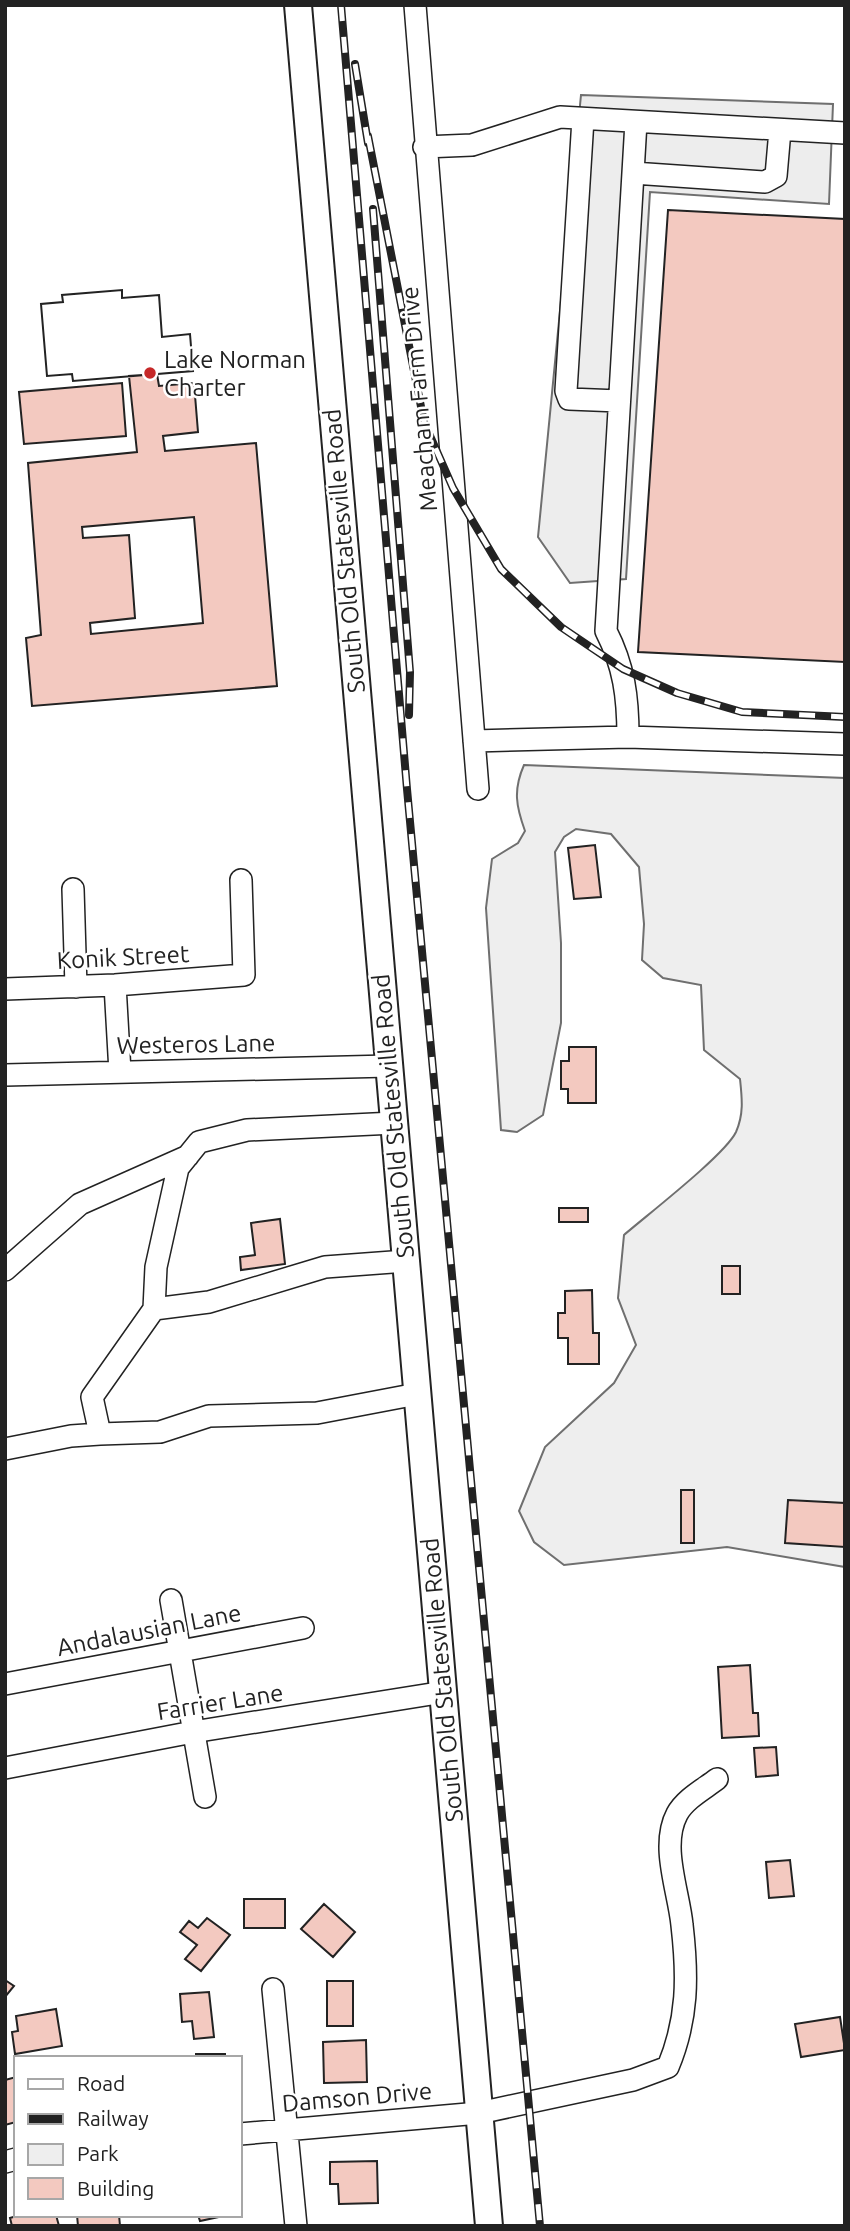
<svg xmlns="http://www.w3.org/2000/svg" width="850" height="2231" font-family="Ubuntu,sans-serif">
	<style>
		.green { fill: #eee; stroke: #6f6f6f; stroke-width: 2 }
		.parking { fill: #ededed; stroke: #6f6f6f; stroke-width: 2 }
		.building { fill: #f3c9c0; stroke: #222; stroke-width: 2; fill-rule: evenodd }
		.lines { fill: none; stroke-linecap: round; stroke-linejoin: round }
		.minor-casing { stroke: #222; stroke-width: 24 }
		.major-casing { stroke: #222; stroke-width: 30 }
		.minor { stroke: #fff; stroke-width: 21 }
		.major { stroke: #fff; stroke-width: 26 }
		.rail-casing { stroke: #222; stroke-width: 8 }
		.rail { stroke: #fff; stroke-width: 5; stroke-dasharray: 16; stroke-linecap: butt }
		.poi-dot { fill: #c62828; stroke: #fff; stroke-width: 2.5 }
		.labels { text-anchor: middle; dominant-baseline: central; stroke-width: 5; stroke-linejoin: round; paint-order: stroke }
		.poi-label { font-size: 24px; fill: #222; stroke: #fff; text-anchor: start }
		.street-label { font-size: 24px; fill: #222; stroke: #fff }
	</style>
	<rect width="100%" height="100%" fill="#fff"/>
	<path class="green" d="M524,765l321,13v789l-118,-20 -163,18 -30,-23 -15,-31 26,-64 69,-64 22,-38 -18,-47 6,-63c23,-20 101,-80 112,-103 8,-18 6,-34 4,-53l-36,-29 -3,-65 -38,-7 -21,-18 2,-36 -5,-57 -28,-33 -35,-5 -12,8 -9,15 6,91v80l-18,92 -26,17 -16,-2 -15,-222 6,-49 26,-16 7,-12c-9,-25 -12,-41 -1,-66z"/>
	<path class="parking" d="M581,95l252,9 -4,100 -179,-12 -24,387 -56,4 -32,-46z"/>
	<path class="building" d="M668,210l177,9v443l-207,-10z
		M122,290v8l37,-3 3,42 28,-3 3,37 -120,10 -1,-7 -25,2 -6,-72 22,-2 -1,-7z
		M122,290v8l37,-3 3,42 28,-3 3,37 -120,10 -1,-7 -25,2 -6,-72 22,-2 -1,-7z
		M157,374l2,12 35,-3 4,49 -35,4 2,15 91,-8 21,243 -245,20 -6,-68 15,-3 -13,-172 109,-11 -8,-76zM194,517l9,106 -112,11 -1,-11 45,-5 -6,-83 -46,3 -1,-11z
		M122,383l4,53 -102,8 -5,-52z
		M595,845l6,52 -27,2 -6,-51z
		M569,1047h27v56h-28v-14h-7v-28h8z
		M559,1208h29v14h-29z
		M280,1219l5,45 -44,6 -1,-13 15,-2 -4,-32z
		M722,1266h18v28h-18z
		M592,1290l1,43h6v31h-31v-26h-10v-25h7v-22z
		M681,1490h13v53h-13z
		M788,1500l57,3v44l-60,-4z
		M750,1665l3,48h5l1,23 -37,2 -4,-71z
		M776,1747l2,28 -22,2 -2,-29z
		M790,1860l4,36 -25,2 -3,-36z
		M244,1899h41v29h-41z
		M324,1904l31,28 -22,25 -32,-28z
		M207,1918l23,17 -29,36 -16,-12 12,-14 -17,-13 9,-11 9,7z
		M5,1980l9,6 -9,11z
		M327,1981h26v45h-26z
		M209,1992l5,45 -20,2 -2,-18 -10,1 -2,-28z
		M56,2009l6,37 -47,8 -3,-22 6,-1 -2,-15z
		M840,2017l5,33 -44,7 -6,-33z
		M366,2040l1,42 -43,1 -1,-41z
		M196,2054h29v4h-29z
		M16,2077v45l-11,3v-45z
		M377,2161l1,42 -39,1 -1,-20h-8v-22z
		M20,2215h36l3,11h-47l-2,-8z
		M77,2215h42l1,11h-42z
		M198,2215h30l-28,6z"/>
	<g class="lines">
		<defs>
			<path id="minor" d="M415,5l63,784
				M583,119l-17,272 3,8 50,2
				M424,147l48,-2 88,-28 285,16
				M633,173l132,9 11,-6 4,-46
				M628,737c0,-40 -4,-71 -22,-106l30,-509
				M474,741l154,-4 217,7
				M73,889l3,98
				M115,985l5,87
				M5,989l110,-4 129,-10 -3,-95
				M5,1075l384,-9
				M394,1123l-147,7 -48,12 -21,26 -22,99 -2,42 -62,88 8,37 60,-2 49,-16 108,-3 100,-19
				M5,1270l75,-66 108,-48
				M154,1309l55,-7 116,-35 81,-6
				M5,1449l66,-13 29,-2
				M171,1600l34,197
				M5,1684l298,-56
				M5,1768l188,-36 251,-40
				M273,1989l23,237
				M240,2134l239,-21 154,-33 35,-13c20,-48 20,-90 14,-142 -3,-33 -22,-79 -5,-111 8,-15 27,-25 40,-35
				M5,2162l11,-3"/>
			<path id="major" d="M298,5l191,2221"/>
		</defs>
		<use href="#minor" class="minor-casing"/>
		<use href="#major" class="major-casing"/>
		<use href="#minor" class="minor"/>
		<use href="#major" class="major"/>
		<defs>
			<path id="rail" d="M341,5l66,784 133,1437
				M355,64l13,79
				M368,136l56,286 29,66 48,81 60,58 62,42 54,24 65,19 103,5
				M373,209l37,463 -1,43"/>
		</defs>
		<use href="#rail" class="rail-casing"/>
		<use href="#rail" class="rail"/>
	</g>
	<circle class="poi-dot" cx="150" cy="373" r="7"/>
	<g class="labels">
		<g class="poi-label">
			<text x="164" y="359">Lake Norman<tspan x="164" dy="28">Charter</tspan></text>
		</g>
		<g class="street-label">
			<text transform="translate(419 399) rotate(-95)">Meacham Farm Drive</text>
			<text transform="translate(344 551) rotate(-95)">South Old Statesville Road</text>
			<text transform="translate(123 957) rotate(-3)">Konik Street</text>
			<text transform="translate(196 1044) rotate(-1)">Westeros Lane</text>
			<text transform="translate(393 1116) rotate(-95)">South Old Statesville Road</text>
			<text transform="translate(149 1630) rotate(-11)">Andalausian Lane</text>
			<text transform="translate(442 1680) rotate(-95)">South Old Statesville Road</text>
			<text transform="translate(220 1702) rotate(-9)">Farrier Lane</text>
			<text transform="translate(357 2097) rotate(-5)">Damson Drive</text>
		</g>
	</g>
	<rect width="850" height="2231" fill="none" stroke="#222222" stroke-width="14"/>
	<rect x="14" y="2056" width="228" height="161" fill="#ffffff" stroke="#a7a7a7" stroke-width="2"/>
	<rect x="28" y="2079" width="35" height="10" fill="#ffffff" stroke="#a7a7a7" stroke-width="2"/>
	<text x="77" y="2091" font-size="21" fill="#222222">Road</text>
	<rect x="28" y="2114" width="35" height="10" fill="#222222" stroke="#a7a7a7" stroke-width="2"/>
	<text x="77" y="2126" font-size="21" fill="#222222">Railway</text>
	<rect x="28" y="2144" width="35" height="21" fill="#eeeeee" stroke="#a7a7a7" stroke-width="2"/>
	<text x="77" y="2161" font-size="21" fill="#222222">Park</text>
	<rect x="28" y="2178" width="35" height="21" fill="#f3c9c0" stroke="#a7a7a7" stroke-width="2"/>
	<text x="77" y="2196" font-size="21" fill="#222222">Building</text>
</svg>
